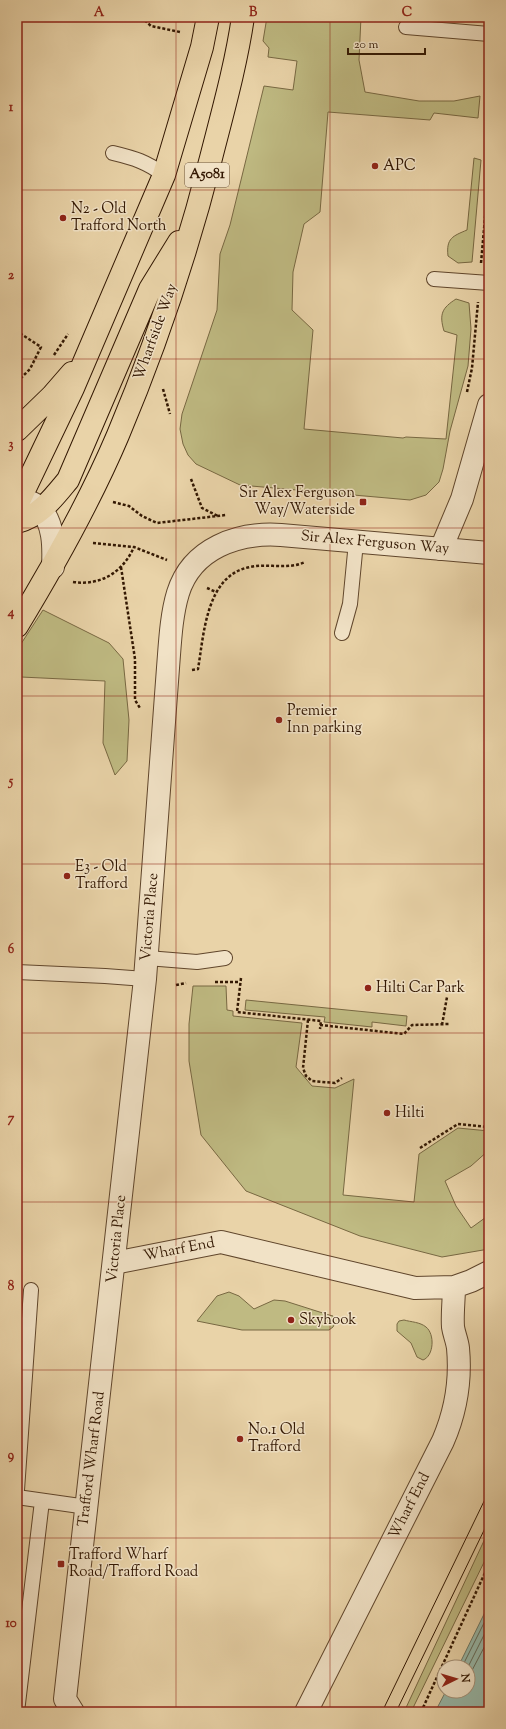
<svg xmlns="http://www.w3.org/2000/svg" width="506" height="1729" font-family="'Sorts Mill Goudy',serif">
	<style>
		.green { fill: #bfba82; stroke: #786842 }
		.water { fill: #97b8a9; stroke: #6f7866 }
		.lines { fill: none; stroke-linecap: round; stroke-linejoin: round }
		.shore { stroke: #646856; stroke-width: 1 }
		.service-casing { stroke: #60462c; stroke-width: 16 }
		.minor-casing { stroke: #60462c; stroke-width: 24 }
		.tertiary-casing { stroke: #60462c; stroke-width: 24 }
		.trunk-casing { stroke: #321702; stroke-width: 24 }
		.path { stroke: #321702; stroke-width: 2.5; stroke-dasharray: 3 2; stroke-linecap: butt }
		.service { stroke: #f1e2c6; stroke-width: 14 }
		.minor { stroke: #f1e2c6; stroke-width: 22 }
		.tertiary { stroke: #f1e2c6; stroke-width: 22 }
		.trunk { stroke: #e9d3a8; stroke-width: 22 }
		.tram { stroke: #321702; stroke-width: 1 }
		.grid { fill: none; stroke: #8f2418; stroke-width: 1; stroke-opacity: 0.55 }
		.poi-dot { fill: #8f2418; stroke: #f1e2c6; stroke-width: 1.5 }
		.labels { text-anchor: middle; dominant-baseline: central; stroke-width: 3; stroke-linejoin: round; paint-order: stroke }
		.shield { fill: #f1e2c6; stroke: #6b543d; stroke-width: 1 }
		.shield-label { font-size: 14px; font-weight: bold; fill: #321702 }
		.poi-label { font-size: 15px; fill: #321702; stroke: #f1e2c6; text-anchor: start }
		.street-label { font-size: 15px; fill: #321702; stroke: #f1e2c6 }
		.neatline { fill: none; stroke: #8f2418; stroke-width: 1.5 }
		.grid-label { font-size: 13px; text-anchor: middle; font-weight: bold; fill: #8f2418 }
	</style>
	<rect width="100%" height="100%" fill="#e9d3a8"/>
	<filter id="stains"><feTurbulence type="fractalNoise" baseFrequency=".005" numOctaves="4"/><feColorMatrix values="0 0 0 0 .2 0 0 0 0 .09 0 0 0 0 .02 0 0 0 .5 -.17"/></filter>
	<radialGradient id="worn" r=".72"><stop offset=".6" stop-color="#630" stop-opacity="0"/><stop offset="1" stop-color="#630" stop-opacity=".3"/></radialGradient>
	<path class="green" d="M267,17h94l-2,43 6,32 54,9h35l26,-5 -2,22 -44,-5 -4,7 -102,-8 -8,100 -16,12 -11,48 -1,38 21,20 -9,99 99,9 3,-1 40,2 11,-104 -13,-4c-5,-17 -2,-23 12,-32l13,4 2,26 -3,37 -18,65 -7,38 -4,13 -13,13 -16,5 -170,-15 -44,-21 -8,-9 -5,-11 -3,-15 2,-15 35,-104 3,-56 10,-29 34,-139 29,4 4,-29 -29,-4 1,-9 -6,-7z
		M474,158l7,2 -9,102 -14,1 -10,-7c-2,-18 5,-20 19,-26z
		M43,610l66,33 14,16 6,61 -2,41 -12,14 -12,-32 2,-62 -84,-4 -4,6v-33z
		M193,986h33l1,24 6,1v5l69,7 -6,44 16,19 23,2 19,-9 -11,116 71,7 5,-48 39,-26 31,3v19l-18,16 -26,15 11,25 15,22 18,-13v34l-47,8 -82,-21 -114,-45 -45,-56 -12,-74v-37z
		M246,1000l161,16 -1,10 -34,-4v5l-48,-5 1,-5 -80,-7z
		M229,1292l10,4 15,13 20,-9 11,1 44,14 4,1 2,7 -2,4 -4,3h-87l-45,-9 20,-25z
		M404,1320c7,2 16,2 22,7 9,7 8,29 -3,33l-6,-3 -6,-14 -14,-12v-7l2,-3z
		M489,1530v22l-78,160h-7z"/>
	<path class="water" d="M489,1604v108h-54l11,-21h22v-24h-10z"/>
	<g class="lines">
		<path class="shore" d="M462,1667l27,-54
			M468,1667l21,-42
			M468,1678l21,-40"/>
		<defs>
			<path id="service" d="M406,27l83,7
				M113,153c21,5 34,9 51,22
				M434,279l55,4
				M342,633l8,-29 6,-62
				M147,958l50,4 28,-4
				M17,972l88,4 40,3
				M17,1490l14,-200
				M17,1497l70,10
				M17,1712l25,-211"/>
			<path id="minor" d="M25,500c5,2 11,4 14,7 15,16 15,39 14,60
				M441,549l21,-50 27,-94
				M114,1263l107,-21 194,46 39,-1c0,12 -2,27 -1,40 1,7 4,13 5,21 3,32 -2,63 -15,93l-137,271
				M454,1287l17,-6 18,-9"/>
			<path id="tertiary" d="M73,1712l-8,-13 80,-720 23,-311c2,-25 3,-52 10,-75 14,-45 60,-61 103,-58l208,18"/>
			<path id="trunk" d="M17,430l35,-34 20,-23
				M17,505l56,-117 91,-213 38,-128 6,-30
				M17,522c23,-6 36,-24 51,-42l82,-191 29,-47
				M17,626c37,-61 73,-125 101,-191 38,-90 69,-183 93,-277 12,-47 25,-93 32,-141"/>
		</defs>
		<use href="#service" class="service-casing"/>
		<use href="#minor" class="minor-casing"/>
		<use href="#tertiary" class="tertiary-casing"/>
		<use href="#trunk" class="trunk-casing"/>
		<path class="path" d="M141,17l10,9 29,6
			M481,263l8,-90
			M54,355l14,-21
			M17,382l13,-13 11,-22 -23,-15
			M163,389l7,25
			M467,392l5,-24 6,-66
			M191,479l11,29 16,8
			M113,502l16,4 13,10 15,7 69,-8
			M93,543l41,4 33,13
			M121,567l14,92v41l5,8
			M73,582c28,4 50,-10 61,-35
			M207,588l9,4
			M192,670l6,-1c6,-35 8,-94 52,-102 18,-4 38,3 55,-5
			M241,978l-4,34 84,9 -1,8
			M215,982h25
			M176,985l10,-2
			M308,1020l-5,48 3,8 6,5 23,2 7,-5
			M320,1025l84,9 8,-9 38,-1
			M442,1025l5,-28
			M420,1148l38,-24 31,3
			M421,1712l68,-148"/>
		<use href="#service" class="service"/>
		<use href="#minor" class="minor"/>
		<use href="#tertiary" class="tertiary"/>
		<use href="#trunk" class="trunk"/>
		<path class="tram" d="M382,1712l107,-221
			M396,1712l93,-192"/>
	</g>
	<path class="grid" d="M176,17v1695M330,17v1695M17,190h472M17,359h472M17,528h472M17,696h472M17,864h472M17,1033h472M17,1202h472M17,1370h472M17,1538h472"/>
	<g class="poi-dot">
		<circle cx="375" cy="166" r="4"/>
		<circle cx="63" cy="218" r="4"/>
		<rect x="359" y="498" width="8" height="8" rx="2"/>
		<circle cx="279" cy="720" r="4"/>
		<circle cx="67" cy="876" r="4"/>
		<circle cx="368" cy="988" r="4"/>
		<circle cx="387" cy="1113" r="4"/>
		<circle cx="291" cy="1320" r="4"/>
		<circle cx="240" cy="1439" r="4"/>
		<rect x="57" y="1560" width="8" height="8" rx="2"/>
	</g>
	<g class="labels">
		<rect class="shield" x="185" y="163" width="44" height="24" rx="3"/>
		<g class="shield-label">
			<text x="207" y="175">A5081</text>
		</g>
		<g class="poi-label">
			<text x="383" y="166">APC</text>
			<text x="71" y="209">N2 - Old<tspan x="71" dy="17">Trafford North</tspan></text>
			<text x="355" y="493" text-anchor="end">Sir Alex Ferguson<tspan x="355" dy="17">Way/Waterside</tspan></text>
			<text x="287" y="711">Premier<tspan x="287" dy="17">Inn parking</tspan></text>
			<text x="75" y="867">E3 - Old<tspan x="75" dy="17">Trafford</tspan></text>
			<text x="376" y="988">Hilti Car Park</text>
			<text x="395" y="1113">Hilti</text>
			<text x="299" y="1320">Skyhook</text>
			<text x="248" y="1430">No.1 Old<tspan x="248" dy="17">Trafford</tspan></text>
			<text x="69" y="1555">Trafford Wharf<tspan x="69" dy="17">Road/Trafford Road</tspan></text>
		</g>
		<g class="street-label">
			<text transform="translate(156 332) rotate(-70)">Wharfside Way</text>
			<text transform="translate(375 543) rotate(5)">Sir Alex Ferguson Way</text>
			<text transform="translate(150 917) rotate(-85)">Victoria Place</text>
			<text transform="translate(117 1239) rotate(-84)">Victoria Place</text>
			<text transform="translate(179 1250) rotate(-11)">Wharf End</text>
			<text transform="translate(92 1459) rotate(-83)">Trafford Wharf Road</text>
			<text transform="translate(410 1506) rotate(-63)">Wharf End</text>
		</g>
	</g>
	<rect width="506" height="1729" fill="none" stroke="#e9d3a8" stroke-width="44"/>
	<g transform="translate(456 1679) rotate(85)"><circle r="19" fill="#f1e2c6" stroke="#a59178"/>
	<path d="M0-3L7 15L0 10L-7 15Z" fill="#8f2418"/>
	<text y="-6" font-size="11" font-weight="bold" text-anchor="middle" fill="#321702">N</text>
	</g>
	<path d="M348 48v6h77v-6" fill="none" stroke="#321702" stroke-width="2"/>
	<text x="354" y="48" font-size="12" fill="#321702" stroke="#f1e2c6" stroke-width="3" paint-order="stroke">20 m</text>
	<rect x="22" y="22" width="462" height="1685" class="neatline"/>
	<g class="grid-label">
		<text x="99" y="16">A</text>
		<text x="253" y="16">B</text>
		<text x="407" y="16">C</text>
		<text x="11" y="111">1</text>
		<text x="11" y="279">2</text>
		<text x="11" y="448">3</text>
		<text x="11" y="616">4</text>
		<text x="11" y="785">5</text>
		<text x="11" y="953">6</text>
		<text x="11" y="1122">7</text>
		<text x="11" y="1290">8</text>
		<text x="11" y="1459">9</text>
		<text x="11" y="1627">10</text>
	</g>
	<rect width="100%" height="100%" filter="url(#stains)"/>
	<rect width="100%" height="100%" fill="url(#worn)"/>
</svg>
